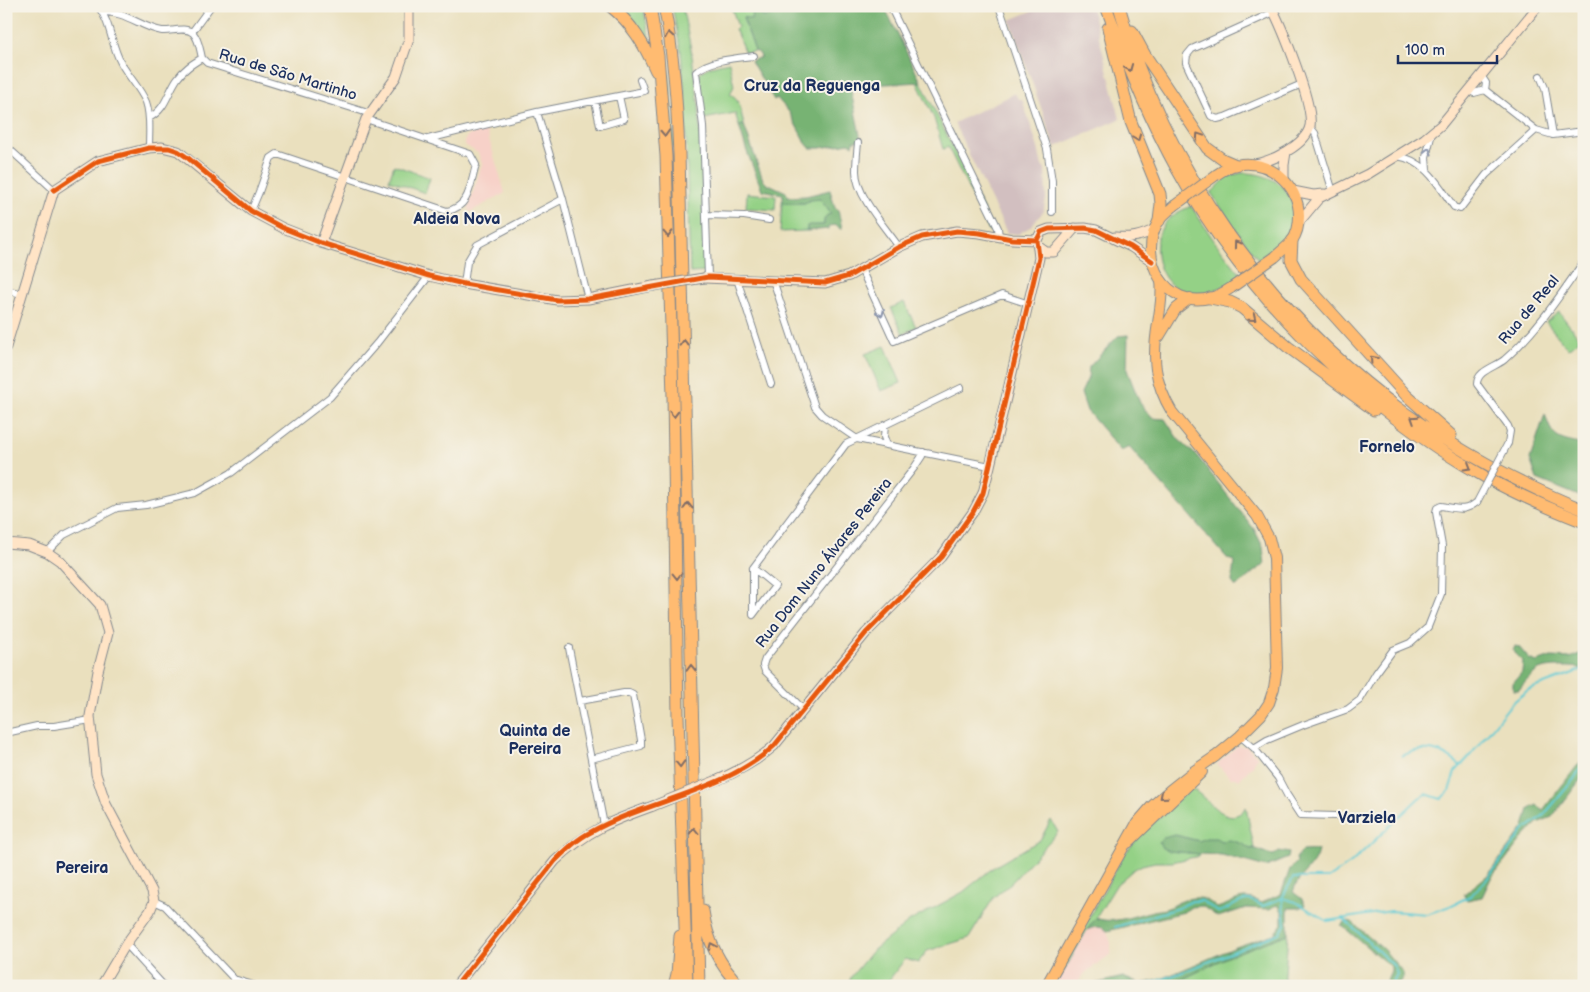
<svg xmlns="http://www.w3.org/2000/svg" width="1590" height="992" font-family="'Balsamiq Sans',sans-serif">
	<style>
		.built { fill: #f7d1c8 }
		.industrial { fill: #d2bfc0 }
		.green { fill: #94d186; stroke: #588072 }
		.forest { fill: #77b373; stroke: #497168 }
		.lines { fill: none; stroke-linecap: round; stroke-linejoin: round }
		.stream { stroke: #5ecad4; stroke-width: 2 }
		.street-casing { stroke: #82888e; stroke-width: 8 }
		.secondary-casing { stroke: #82888e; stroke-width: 11 }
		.primary-casing { stroke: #82888e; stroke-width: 12 }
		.highway-casing { stroke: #82888e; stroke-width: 13 }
		.street { stroke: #fff; stroke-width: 6 }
		.secondary { stroke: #ffe4c6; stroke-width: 9 }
		.primary { stroke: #ffbb71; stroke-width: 10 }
		.highway { stroke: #ffbb71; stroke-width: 11 }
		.street-bridge-casing { stroke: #82888e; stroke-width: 8; stroke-linecap: butt }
		.secondary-bridge-casing { stroke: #82888e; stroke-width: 11; stroke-linecap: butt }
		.primary-bridge-casing { stroke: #82888e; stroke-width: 12; stroke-linecap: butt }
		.street-bridge { stroke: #fff; stroke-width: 6 }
		.secondary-bridge { stroke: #ffe4c6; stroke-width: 9 }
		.primary-bridge { stroke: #ffbb71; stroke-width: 10 }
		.cycleway-casing { stroke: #f7f3e8; stroke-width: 8 }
		.cycleway { stroke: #e8590c; stroke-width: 5 }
		.oneway { stroke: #826e67 }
		.oneway2 { stroke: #8d97ae }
		.labels { text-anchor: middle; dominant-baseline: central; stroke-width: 4; stroke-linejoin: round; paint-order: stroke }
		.street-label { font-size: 15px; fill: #1b2f5e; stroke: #f7f3e8 }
		.neighbourhood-label { font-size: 16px; font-weight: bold; fill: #1b2f5e; stroke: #f7f3e8 }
	</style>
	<rect width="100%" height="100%" fill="#f7f3e8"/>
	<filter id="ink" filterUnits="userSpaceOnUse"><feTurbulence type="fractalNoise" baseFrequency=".02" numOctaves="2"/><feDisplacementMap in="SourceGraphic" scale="10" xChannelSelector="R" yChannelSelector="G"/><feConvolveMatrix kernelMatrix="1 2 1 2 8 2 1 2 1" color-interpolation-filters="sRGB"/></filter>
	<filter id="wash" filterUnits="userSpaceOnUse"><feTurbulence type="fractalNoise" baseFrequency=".0096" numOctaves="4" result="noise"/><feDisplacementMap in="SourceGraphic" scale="20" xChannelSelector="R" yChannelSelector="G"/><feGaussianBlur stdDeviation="1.12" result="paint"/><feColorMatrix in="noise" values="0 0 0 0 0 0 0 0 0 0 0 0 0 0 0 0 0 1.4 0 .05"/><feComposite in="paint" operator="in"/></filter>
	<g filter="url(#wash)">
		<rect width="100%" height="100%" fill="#eae0be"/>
		<path class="built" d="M486,129l19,64 -35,19 -2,-4 14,-44 -4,-11 -12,-7 -2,-4 3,-6z
			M1237,746h9l12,11 -4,4v3l-15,16 -3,-2h-6l-13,-14z
			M1097,927l7,1 3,3 4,12v11l-26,19 -10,13h-20l32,-56z"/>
		<path class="industrial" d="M1044,6h47l29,113 -65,28 -45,-127z
			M1015,93l3,6h4l16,49 4,18 3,2 1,31 -3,13 -13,15 -12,7 -11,-1 -53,-110z"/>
		<path class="green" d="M619,6h24l8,39 -14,-20z
			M655,6h2l13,75 5,66h-3l-7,-84z
			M672,6h10l9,43 8,57 7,166 -16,1 -5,-176 -4,-45z
			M731,6h39l5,9 -12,2 -3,-5 -9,7 -8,-1 12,33 -10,2 -10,-24 3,-2z
			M729,62l5,24 -4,8c10,3 11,20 14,31l-5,1 -4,-13 -31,6 -5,-45c7,-8 20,-10 30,-12z
			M917,82h4l70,144v4l-2,1 -41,-84 -5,2 -9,-31z
			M394,165l36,13 -5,15 -36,-13z
			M1241,173c40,-1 66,28 45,66 -5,9 -17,17 -25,24l-25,-33 -25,-37 16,-16z
			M747,193l29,3 -1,14 -29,-2z
			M820,198l11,16 -4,2 -3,4v5l-17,1v5l-27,1 2,-29h23l5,-3z
			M1191,206l24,36 27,34c-18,10 -33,20 -54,17 -30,-5 -41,-50 -22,-71 6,-8 17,-12 25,-16z
			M904,302l12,25 -13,7 -12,-26z
			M1559,312l21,27 -12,10 -22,-27z
			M885,346l16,37 -20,8 -16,-37z
			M1191,788c15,8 38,44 55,19l8,41 -4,1c-10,-8 -19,-7 -31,-8 -8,-1 -12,-3 -20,0l-24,-6 -6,16 31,3 -1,2 -27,6h-17l-13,3 -9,5 -16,14 -21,34 -9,12 -28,50 -3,-4 68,-121 16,-20z
			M1051,820l7,12 -46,50 -18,15 -25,41 -42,13 -9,12 -13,-4 -19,25 1,2h-39l3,-9 20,-25 39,-31 53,-29 31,-25 46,-27z
			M1288,934l-4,52h-115l62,-31z"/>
		<path class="forest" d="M770,6h114l37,76 -71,4 11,54 -7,1 -1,4 -4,-2 -29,5h-10l-5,-6 -16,-30 -12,-14 -3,2 -23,-39 10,-4 -2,-4 -4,-2 -12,-34 8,2 2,-7 3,-3 7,8 12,-2 -4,-5z
			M744,125l19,55 5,5h3l15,7 2,5 18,-1 24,-6 5,18 3,1 4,20h-2l-3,-4 -8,1v3l-22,2v-5l2,-1h15v-5l3,-5 4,-1 -11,-15 -10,1 -5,3h-23l1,-9 -21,-4 -16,-41 -7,-23z
			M1128,335l-1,35 13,33 12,15 13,1 13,20 19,17 57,73 9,18 2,18c-12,5 -18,15 -29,22l-4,-5 2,-21 -6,-2 -99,-112 -8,4 -34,-40 -6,-18 7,-15 1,-11 29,-31z
			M1545,414c8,26 12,25 39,31v53l-47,-19 -7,-20z
			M1515,646l4,1 10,12 8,3 14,-5 19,1 14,-6v17c-9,-3 -37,-3 -45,1 -8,5 -15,13 -20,20h-6v-7l9,-11 1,-11 -10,-10z
			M1584,757v18l-32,42 -15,6 -16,17 -30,38 -9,19 -15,3 -3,-6 24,-19 36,-48 5,-18 8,-4 6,5z
			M1175,835l24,6 7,-3h10l5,3 9,-1 13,4 7,5c8,-2 16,6 24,6l5,-4 10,2 -1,5 -22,9 -44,-12 -22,-1 -31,-3 -7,-3 -3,-6 4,-4z
			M1318,850c-2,17 -21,26 -25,42l9,7 3,6 -6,3h-11v26l-57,21 -62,31h-83l37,-9 17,7 19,-4 77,-33 38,-13 8,-10v-13l-4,-6 -9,4 -23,-1 -28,9 -16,-11 -11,1 -7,5 -77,19c-6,-6 -13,-4 -20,-1l9,-12c18,7 39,-3 57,-7 5,-1 10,-1 15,-3 5,-1 9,-6 14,-7 14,-6 25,-3 35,7 20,-6 23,-16 44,-5l20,-9 9,-25 7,-7 -1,-4 6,-7z
			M1347,921l5,1 32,28 17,20 2,3v4l-6,9h-13l7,-15v-4l-50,-42z"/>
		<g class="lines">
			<path class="stream" d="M1402,756c23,-12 40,-6 59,10
				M1343,918l51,48 3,8 -6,12
				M1115,927l63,-19 14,-7h10l16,11c11,-1 19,-12 30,-12 5,0 11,4 15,6l19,-8 11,-20h36l22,-15 68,-65 7,-4 15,5 8,-8 6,-19 14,-15 42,-53 17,-14 56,-21
				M1144,986l42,-15 93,-38 6,-8 -3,-27 14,4 31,19 64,-10 36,3 23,-8 20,-10 14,-13 39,-52 21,-16 30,-36 10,-17"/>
		</g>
	</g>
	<g filter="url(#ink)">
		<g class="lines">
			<defs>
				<path id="street" d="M98,6c13,17 13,39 23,57 7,13 19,25 25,39 5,14 3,31 3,46
					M890,6l108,222 1,9
					M999,6l48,143 5,32v31
					M892,10l9,-4
					M103,12c22,-1 39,16 59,19 9,1 23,-5 31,2 6,6 7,17 9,25
					M1274,12l-82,37 -5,6 -1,8 25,53 6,3 8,-2 77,-33
					M192,32l19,-26
					M202,58l5,5 161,50
					M1540,76l5,12 8,47
					M1482,77l4,6 -1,7
					M1485,90l51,40 17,5 31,-4
					M1470,91l4,2 11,-3
					M595,101l5,25 24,-7 -5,-23
					M537,112l26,87 25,100
					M149,118c17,-9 18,-24 28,-39 7,-10 15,-15 25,-21
					M1310,127l5,6 18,59
					M428,139l109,-27 107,-21 -4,-11
					M858,143c-1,9 -2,19 -2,28 0,25 29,56 43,76
					M6,146l48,44
					M1397,156c29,4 42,30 57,51l6,2 26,-34 50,-45
					M1427,170l-1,-13 6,-24
					M251,211l8,-19 12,-34 6,-4 170,57c23,-4 23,-26 29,-46l-6,-11 -104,-35
					M707,215l37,1 25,4
					M861,269l33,72 108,-46 27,9
					M708,277l-5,-151 -7,-54c12,-12 41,-14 58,-16
					M737,279l34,105
					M773,280l42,127 7,8 35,24 133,27
					M464,284l3,-22 10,-17 86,-46
					M6,290l16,4
					M885,425l-1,12 3,8
					M1508,443l2,-12 -2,-5 -31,-42c0,-13 18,-17 27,-24 32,-28 56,-64 80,-99
					M47,552l17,-17 53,-27 29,-3 49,-12 36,-20 99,-76 47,-54 52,-67
					M753,568l22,18 -22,29v-47l93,-124 115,-56
					M569,648l35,177
					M580,701l44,-8h5l4,2 8,45v6l-50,13
					M804,710l-39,-39 -2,-6 2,-6 149,-191 8,-12 1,-4
					M6,733l31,-7h17l37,-6
					M1240,736l14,12 13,-8 36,-15 45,-16 12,-9 16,-27 17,-23 17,-7 18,-16 13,-33 1,-48 -6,-34 1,-4 4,-2c15,2 23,7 36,-4
					M1254,748l24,30 9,17 13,20 36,1
					M154,901l11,5 69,73 22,7
					M126,944l38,42"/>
				<path id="secondary" d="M1255,164c17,-3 51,-19 55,-38 4,-21 -28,-99 -39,-120
					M1284,180v-15l2,-13
					M1293,191l20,4 11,-1
					M1299,222l20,-24 49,-24 56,-35 17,-14 97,-119
					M1115,237c15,1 26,0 40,-8
					M321,243l45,-124 30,-42 13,-38v-33
					M1039,247l7,5h8l21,-24
					M704,278l121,5 24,-7 50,-29 23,-10 35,-6 23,2 32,6 25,1
					M6,347l48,-157 44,-29 51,-13 13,-1 16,4 73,60 32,17 38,15 108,33 35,8 93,16 31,-1 65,-13
					M6,543l23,2 18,7 13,9 40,44 8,28 -10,38 -8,45 6,58 10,30 46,87 2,10 -4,10 -24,33 -25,42
					M720,779c20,-9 37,-18 54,-33l92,-113 75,-76 32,-45 10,-19 7,-27 49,-208 -2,-18 4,-8 8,-3 36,-1 11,2 35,17 21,14
					M456,986l99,-125c33,-31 56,-40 98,-55"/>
				<path id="primary" d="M1216,175c6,-4 13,-9 20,-10 32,-7 63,19 63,51 0,8 -2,18 -7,25 -5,6 -12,11 -17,16
					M1174,206c-6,5 -12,10 -16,16 -21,37 8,87 52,76 8,-2 15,-6 21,-10
					M1159,337l17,-28 14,-11
					M1128,843l74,-71
					M1046,986l91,-163 14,-16 19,-17 24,-19 22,-15 24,-20 21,-21 8,-12 5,-15 3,-20 -3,-110 -5,-20 -12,-22 -85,-104c-18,-30 -20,-54 -14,-89 2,-15 5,-26 3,-42"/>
				<path id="highway" d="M610,6c22,17 35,40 46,65
					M650,6l8,50 8,100 7,241 5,319 9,270
					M664,6c10,49 13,98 15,148l20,832
					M1106,6c20,56 42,111 71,163 71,129 183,238 310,309 31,17 64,31 97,44
					M1119,6c44,161 151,309 286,407 52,37 119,73 179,97
					M1108,28l23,94 29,72 1,10 -2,17
					M1132,31l13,24 62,93 15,11 14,6
					M1292,241l-1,19 10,19 105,116 45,40
					M1210,298l20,4 12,6 46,39 86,63
					M703,911c4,29 16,54 37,75
					M674,986l3,-12 3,-38"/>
			</defs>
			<use href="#street" class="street-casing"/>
			<use href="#secondary" class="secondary-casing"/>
			<use href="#primary" class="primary-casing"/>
			<use href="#highway" class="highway-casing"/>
			<use href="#street" class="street"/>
			<use href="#secondary" class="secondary"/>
			<use href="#primary" class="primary"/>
			<use href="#highway" class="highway"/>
			<defs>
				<path id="street-bridge" d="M1477,502l31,-59"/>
				<path id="secondary-bridge" d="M653,286l51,-8
					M653,806l67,-27"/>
				<path id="primary-bridge" d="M1174,206l42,-31
					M1231,288l44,-31"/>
			</defs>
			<use href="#street-bridge" class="street-bridge-casing"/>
			<use href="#secondary-bridge" class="secondary-bridge-casing"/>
			<use href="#primary-bridge" class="primary-bridge-casing"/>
			<use href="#street-bridge" class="street-bridge"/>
			<use href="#secondary-bridge" class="secondary-bridge"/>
			<use href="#primary-bridge" class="primary-bridge"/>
			<defs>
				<path id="cycleway" d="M54,190l44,-29 51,-13h20l9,3 10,7 63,53 32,17 38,15 108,33 35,8 93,16 31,-1 120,-22 117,6 24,-7 50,-29 23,-10 35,-6 23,2 32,6 25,1
					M456,986l99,-125c11,-11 22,-22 36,-29 57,-32 133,-40 183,-86l92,-113 75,-76 32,-45 10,-19 56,-235 -2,-18 4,-8 8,-3 36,-1 11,2 35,17 21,14"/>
			</defs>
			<use href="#cycleway" class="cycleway-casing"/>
			<use href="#cycleway" class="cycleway"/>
		</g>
		<defs><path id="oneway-chevron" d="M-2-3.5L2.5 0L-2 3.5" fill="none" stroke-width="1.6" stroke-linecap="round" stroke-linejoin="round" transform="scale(1.25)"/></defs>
		<g class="oneway">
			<use href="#oneway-chevron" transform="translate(669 35) rotate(-100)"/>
			<use href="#oneway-chevron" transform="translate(1129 68) rotate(68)"/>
			<use href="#oneway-chevron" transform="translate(665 133) rotate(87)"/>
			<use href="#oneway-chevron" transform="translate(1199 136) rotate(-124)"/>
			<use href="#oneway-chevron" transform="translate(1137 138) rotate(69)"/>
			<use href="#oneway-chevron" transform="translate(668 234) rotate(88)"/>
			<use href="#oneway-chevron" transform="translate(1237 244) rotate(-126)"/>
			<use href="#oneway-chevron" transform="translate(1253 318) rotate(40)"/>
			<use href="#oneway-chevron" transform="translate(684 343) rotate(-91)"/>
			<use href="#oneway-chevron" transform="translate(1373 359) rotate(-132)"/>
			<use href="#oneway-chevron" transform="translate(674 414) rotate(89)"/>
			<use href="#oneway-chevron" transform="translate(1414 419) rotate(-147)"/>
			<use href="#oneway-chevron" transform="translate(1468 467) rotate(31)"/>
			<use href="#oneway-chevron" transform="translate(688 506) rotate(-91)"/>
			<use href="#oneway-chevron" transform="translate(677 576) rotate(89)"/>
			<use href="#oneway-chevron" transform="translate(691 668) rotate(-91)"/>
			<use href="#oneway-chevron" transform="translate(680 764) rotate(88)"/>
			<use href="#oneway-chevron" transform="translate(1163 796) rotate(139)"/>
			<use href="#oneway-chevron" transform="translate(694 831) rotate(-92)"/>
			<use href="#oneway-chevron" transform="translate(712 946) rotate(-114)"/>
		</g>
		<g class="oneway2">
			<use href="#oneway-chevron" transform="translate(1428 151) rotate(-76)"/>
			<use href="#oneway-chevron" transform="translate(881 313) rotate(65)"/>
		</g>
	</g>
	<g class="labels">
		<g class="street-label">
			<text transform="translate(288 75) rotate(17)">Rua de São Martinho</text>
			<text transform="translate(1529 310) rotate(-50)">Rua de Real</text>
			<text transform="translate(824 563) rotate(-52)">Rua Dom Nuno Álvares Pereira</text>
		</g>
		<g class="neighbourhood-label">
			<text x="812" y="86">Cruz da Reguenga</text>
			<text x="457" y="219">Aldeia Nova</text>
			<text x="1387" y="447">Fornelo</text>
			<text x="535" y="731">Quinta de<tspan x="535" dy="18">Pereira</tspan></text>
			<text x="1367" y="818">Varziela</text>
			<text x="82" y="868">Pereira</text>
		</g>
	</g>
	<rect width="1590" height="992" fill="none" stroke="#f7f3e8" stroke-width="25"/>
	<path d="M1398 55v8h99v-8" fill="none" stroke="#1b2f5e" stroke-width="2.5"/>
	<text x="1405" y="55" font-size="15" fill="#1b2f5e" stroke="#f7f3e8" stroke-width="4" paint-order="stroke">100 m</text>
</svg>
